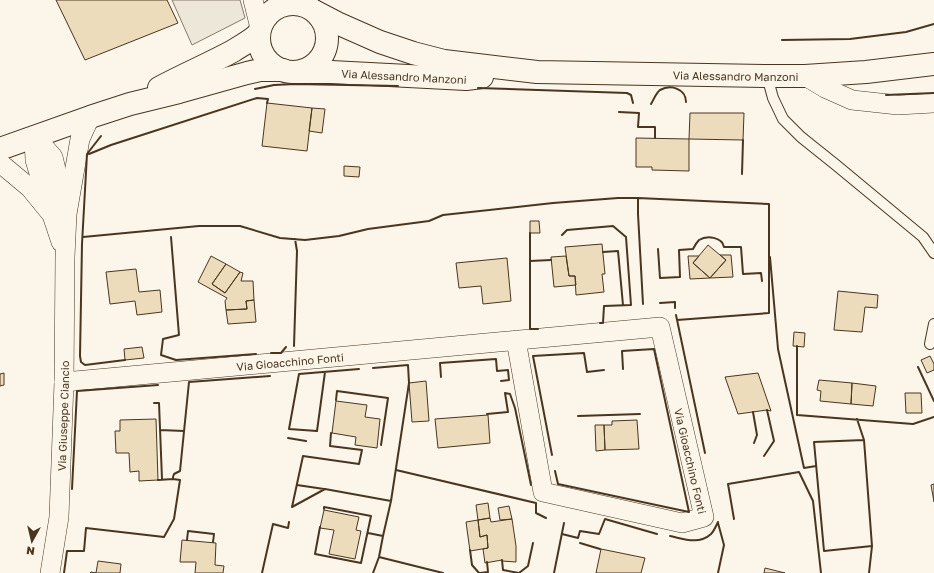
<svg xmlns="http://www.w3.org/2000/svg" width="934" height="573" font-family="'Golos Text',sans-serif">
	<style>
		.parking { fill: #ede7d9; stroke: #887966 }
		.building { fill: #ecdcbc; stroke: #4a3520 }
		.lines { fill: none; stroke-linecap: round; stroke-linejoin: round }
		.lane-casing { stroke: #4a3520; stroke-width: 12 }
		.street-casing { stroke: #4a3520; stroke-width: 20 }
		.secondary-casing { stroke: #4a3520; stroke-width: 24 }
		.lane { stroke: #fbf6e9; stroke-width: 10 }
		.street { stroke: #fbf6e9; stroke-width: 19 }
		.secondary { stroke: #fbf6e9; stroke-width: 22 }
		.wall { stroke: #4a3520; stroke-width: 2 }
		.labels { text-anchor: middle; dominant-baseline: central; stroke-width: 3; stroke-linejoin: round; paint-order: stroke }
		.street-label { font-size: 11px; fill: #4a3520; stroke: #fbf6e9 }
	</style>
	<rect width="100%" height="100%" fill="#fbf6e9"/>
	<path class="parking" d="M172,0h68l5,18 -53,27z"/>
	<path class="building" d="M56,0h111l11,23 -93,37z
		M267,103l45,5 -5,43 -45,-5z
		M312,108l13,1 -3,24 -13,-2z
		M690,113h54l-1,27 -54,-1z
		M636,138l53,1v32l-37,-1v-3h-16z
		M344,166l16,1 -1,10 -15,-1z
		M530,221h9l1,12h-10z
		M602,244l3,30h-3l2,18 -28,3 -1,-19h-6l-4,-29z
		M708,245l18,15 -16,18 -17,-15z
		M720,255h11l2,22 -23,1 16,-18z
		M211,256l15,8 -14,20 13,9 15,-21 3,1 -2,8h12l1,19 -8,1 1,8 -21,1 -1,-9 2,-3 -29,-16z
		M566,256l3,20h6l1,9 -22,2 -3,-30z
		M688,256h11l-6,7 17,15 -20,1z
		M507,258l4,43 -28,3 -2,-18 -22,2 -3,-25z
		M226,264l14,8 -15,21 -13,-9z
		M136,269l3,23 21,-2 2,22 -25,3 -2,-14 -25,3 -4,-32z
		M838,291l40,4 -1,13 -12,-1 -3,25 -28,-2z
		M254,300l2,22 -28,2 -2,-14 21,-1 -1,-8z
		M794,332l11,1 -1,14 -11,-1z
		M142,347l2,11 -19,2 -1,-11z
		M930,356l4,8v6l-7,3 -6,-13z
		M4,373v12l-4,1v-12z
		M758,373l13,38 -4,-1 -29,4 -13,-37z
		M819,380l33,3 -1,21 -31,-3 1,-10 -4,-1z
		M426,381l3,40 -17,1 -3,-39z
		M852,383l24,3 -3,20 -22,-2z
		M905,393h16l1,20h-16z
		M336,401l31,4 -2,12 15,2 -3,29 -22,-3 1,-8 -24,-4z
		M488,415l2,28 -52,5 -3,-29z
		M156,419l2,61 -19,1v-10l-9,1 -1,-19h-13l-1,-22h5v-11z
		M637,420l2,29 -34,1 -1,-25h8v-4z
		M595,425h9l1,25 -9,1z
		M934,484v18l-3,-17z
		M488,503l2,15 -12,2 -2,-15z
		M509,506l3,13 -12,1 -2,-12z
		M324,510l35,7 -3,13 5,1 -6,28 -26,-5 5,-24 -14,-2z
		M490,518l1,4 21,-3 4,27v16l-14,-1v-1l-17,3 -2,-14 5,-1 -1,-13 -7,2 -2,-17z
		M478,520l2,17 7,-2 1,13 -18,3 -4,-29z
		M182,540l34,3 -1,22 9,1 -1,7h-28l1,-11h-16z
		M601,549l44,9 -4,15h-45z
		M98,561l23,3 -1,9h-30l1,-1 5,1z
		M765,568l20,5h-21z"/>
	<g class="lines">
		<defs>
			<path id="lane" d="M767,76l6,22 10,21 18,18 35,28 87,72 11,16
				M930,344l4,-20"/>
			<g id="street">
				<path d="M253,0l7,28"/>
				<path d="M302,0l7,7"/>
				<path d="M805,76l20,12 27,12 46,5 36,-2"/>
				<path d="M34,137l12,12 7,8 12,50"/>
				<path d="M34,137l1,23 14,46"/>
				<path d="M0,163l30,25 22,27 9,27"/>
				<path id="s1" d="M64,382l596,-55 44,190 -22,6 -139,-31 -27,-152"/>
				<path id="s2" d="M50,573l9,-56 5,-135 1,-125 2,-43 13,-75 10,-22"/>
			</g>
			<g id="secondary">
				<circle cx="293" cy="38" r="34"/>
				<path id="s3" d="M314,11l23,12 43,19 33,11 31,8 93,11 230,4h38l61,-4 68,-8"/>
				<path id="s4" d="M294,72h37l135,7 16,-2"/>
				<path d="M159,88c24,-13 50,-24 74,-37 9,-6 18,-10 26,-18"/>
				<path d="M0,149l90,-32 40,-13 49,-12 68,-19 13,-3h23"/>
			</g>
		</defs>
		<use href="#lane" class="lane-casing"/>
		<use href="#street" class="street-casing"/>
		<use href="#secondary" class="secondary-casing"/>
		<use href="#lane" class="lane"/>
		<use href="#street" class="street"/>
		<use href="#secondary" class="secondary"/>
		<path class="wall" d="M782,40l68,-1 56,-7 28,-8
			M478,88l149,5 4,2 2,8
			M255,89l19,-4 21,-1 103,2
			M886,95l48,-2
			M651,104c3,-5 5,-11 9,-14 11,-6 26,-1 26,12
			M619,112l20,1 -1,14h17v11
			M101,136l-14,18 -5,90 -2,112 1,6 4,3 40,-5
			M89,154l22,-9 146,-47 11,1 -1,4
			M742,174l1,-34
			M530,233v96h8
			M562,235l5,-5 46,-4 13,11 5,68 -27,1 -1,17h-3
			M83,237l116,-11h41l40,12 25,2 34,-4 29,-7 61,-8 14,-6 110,-12 65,-5h20
			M171,237l8,98 -16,4 -2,16 15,5 80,-6
			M658,249l2,29 20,-1 -1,-27 14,-1c2,-4 3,-6 6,-9 8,-5 23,-3 25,7h17l2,27 18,-1 1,8
			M603,252l15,-1 5,54
			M770,257l8,92 26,119 12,-2
			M530,261l21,-1
			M660,303l15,-1v6
			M643,304l-5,-90v-16l131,6v109l-92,7
			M676,315l29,138
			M294,346l3,-95 -2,-12
			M797,346v69l116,9
			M271,353h10l5,-6
			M918,367l16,34
			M373,368l35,-3 1,18 -18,118
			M325,372l-8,59 -28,-2 10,-55 60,-5
			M441,377l-1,-14 56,-4 1,12 11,-1 1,10 -8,1
			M336,400l1,-9 51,7 -7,47
			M154,403h5l3,76
			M753,412l4,23 -3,8
			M487,414l21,-2 -3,-19 5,1 5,14 16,77
			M578,416l62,-2
			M857,419l7,21 8,106 -3,27
			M913,424l21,-7
			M160,430l24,1
			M288,438l18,3
			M864,440l-50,2 10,109 48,-5
			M552,455l-19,-99 51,-3 3,19 17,-2
			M764,456l10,-15 -7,-31
			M396,470l140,33v10l10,5
			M555,471l3,13 131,28 -35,-163 -32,2 1,18
			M158,480l15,-1v-2l1,-3 6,-3 9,-89 81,-6
			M297,485l27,4
			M72,489l5,-98 81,-6
			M292,507l11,-51 56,8 3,-14 -32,-4 1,-13
			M292,507l33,-18 66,12 -8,35 -15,-3
			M734,519l-6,-35 71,-12 14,29 8,72
			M718,523l6,22 -6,28
			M320,527l-5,27 46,9 10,-47 -47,-9v2
			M562,534l16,4 2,-7 19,3 6,-15 52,15
			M670,536c14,3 29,9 41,-2 3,-3 5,-8 7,-12
			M187,540l1,-9 26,3 -1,8
			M580,543l20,6
			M470,550l2,15 7,8
			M379,557l64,16
			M502,560l1,10 16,3 9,-7 5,-23
			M64,573l3,-22h17l2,-23 78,9 10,-18 6,-39 -7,-1
			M262,573l11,-49 15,4 1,-6
			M373,573l6,-16 4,-21
			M480,573l8,-1 -1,-10
			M554,573l10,-50"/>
	</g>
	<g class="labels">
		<g class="street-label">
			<text stroke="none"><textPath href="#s4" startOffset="110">Via Alessandro Manzoni</textPath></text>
			<text stroke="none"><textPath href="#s3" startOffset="432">Via Alessandro Manzoni</textPath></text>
			<text stroke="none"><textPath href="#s1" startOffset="227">Via Gioacchino Fonti</textPath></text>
			<text stroke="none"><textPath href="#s2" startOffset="158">Via Giuseppe Ciancio</textPath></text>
			<text stroke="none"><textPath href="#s1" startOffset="736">Via Gioacchino Fonti</textPath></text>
		</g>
	</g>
	<g transform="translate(32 541) rotate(188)" stroke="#fbf6e9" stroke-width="3" paint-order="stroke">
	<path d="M0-3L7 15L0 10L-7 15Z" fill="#4a3520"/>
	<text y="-6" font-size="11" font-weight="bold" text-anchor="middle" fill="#4a3520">N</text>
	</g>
</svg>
